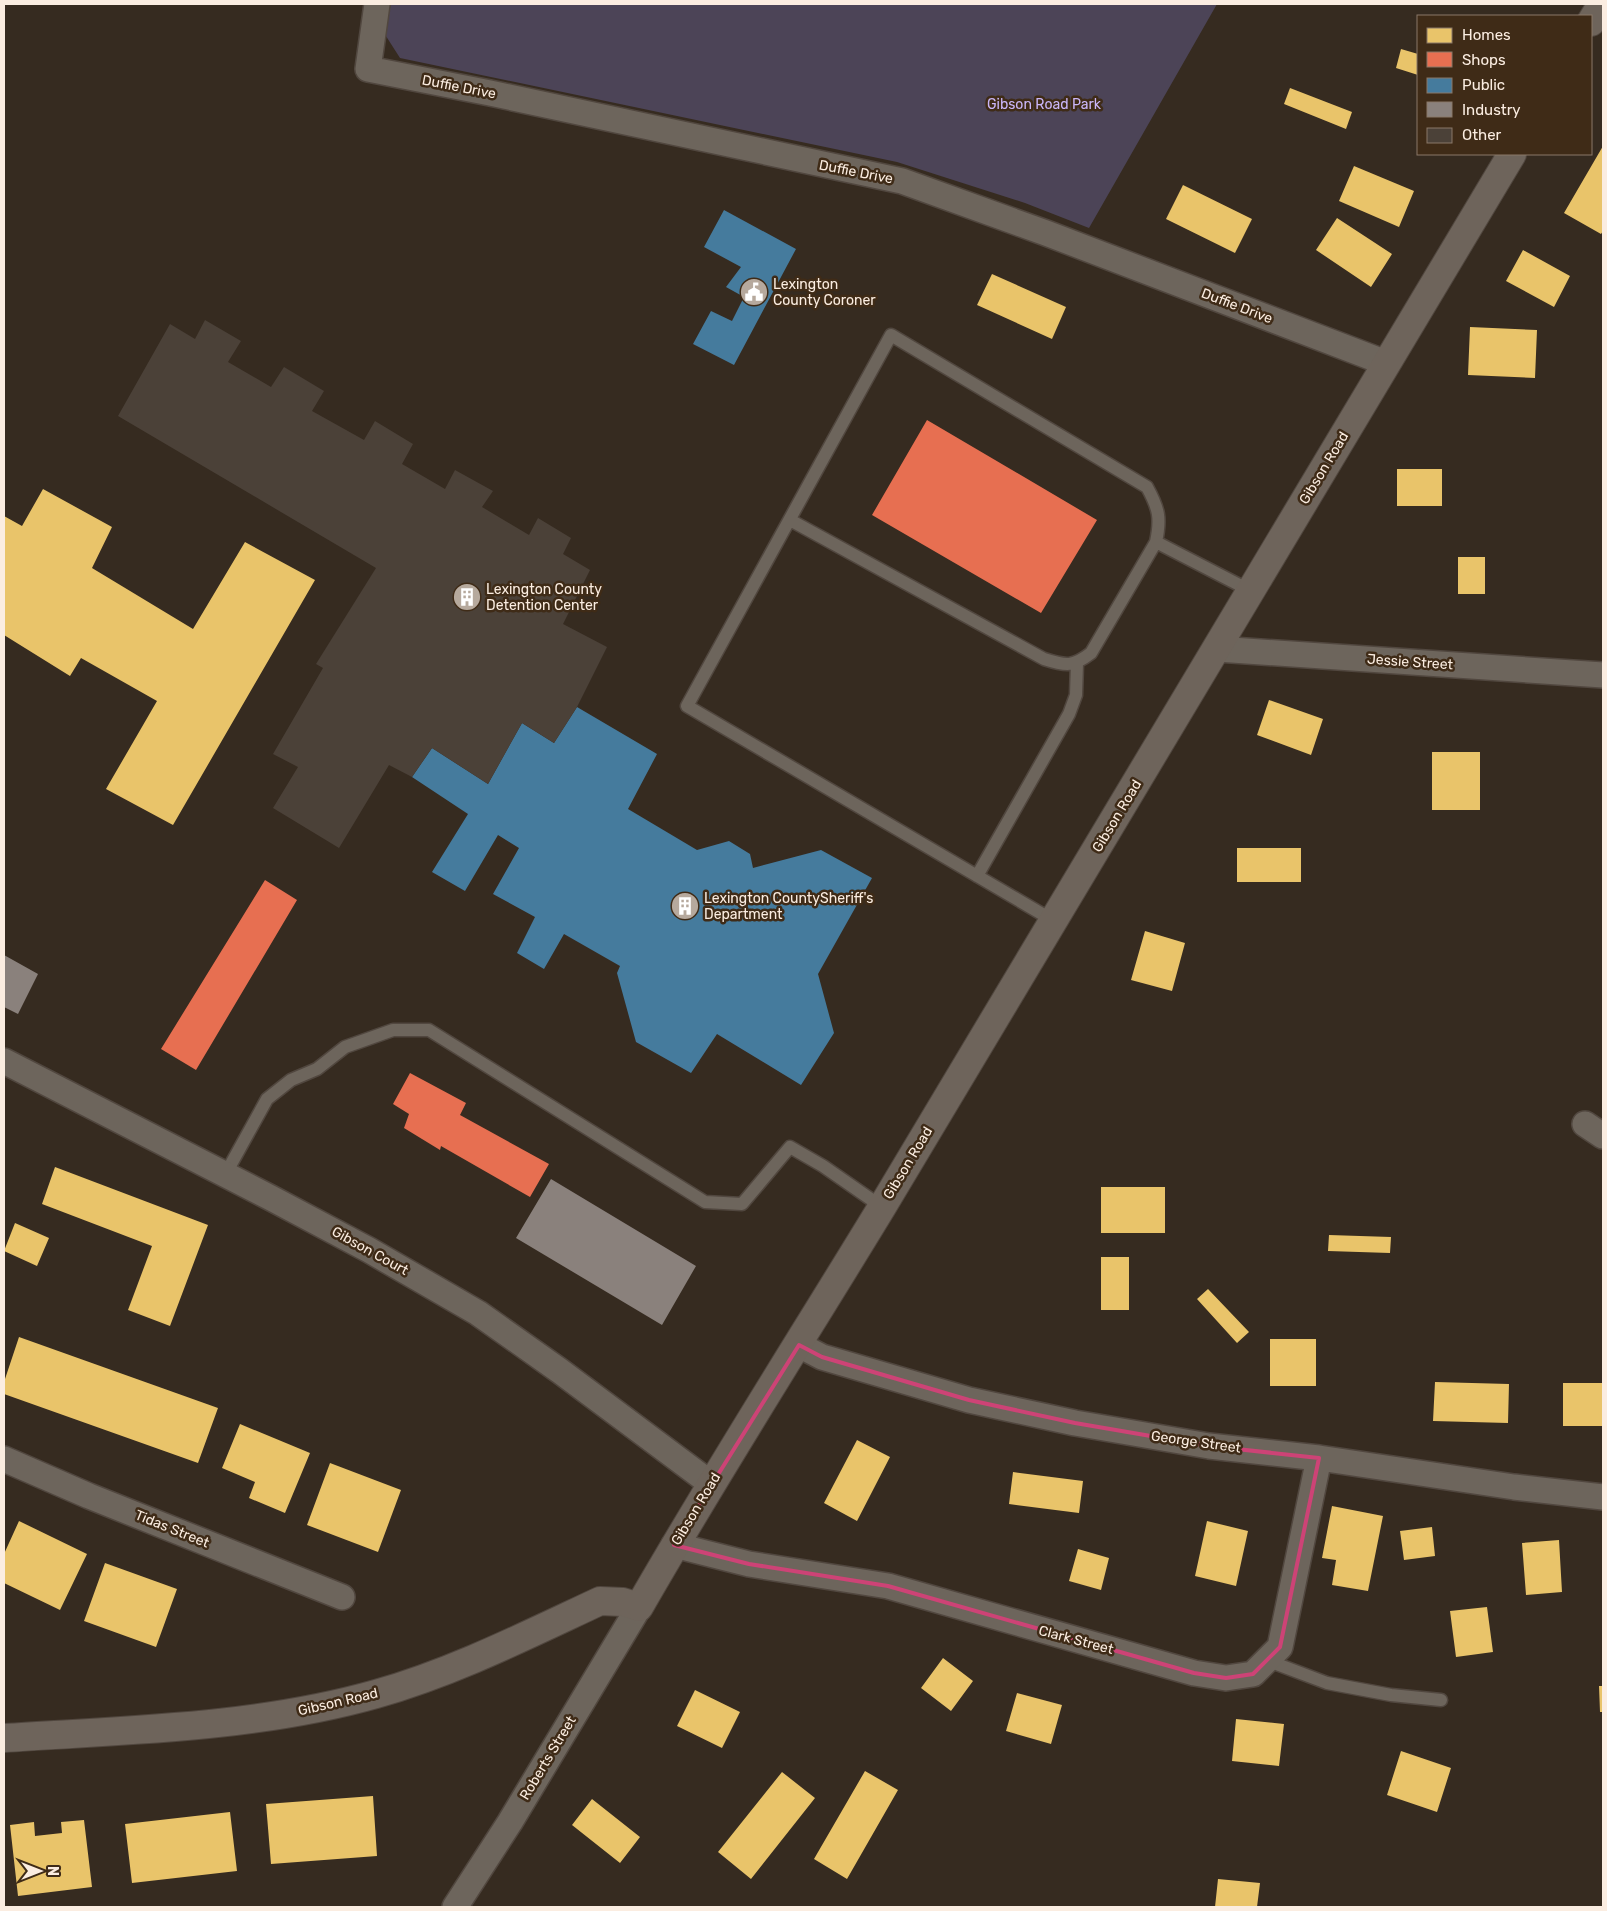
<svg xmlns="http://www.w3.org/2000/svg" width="1607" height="1911" font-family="Rubik,sans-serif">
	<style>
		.green { fill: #4c4457 }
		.homes { fill: #e9c46a }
		.shops { fill: #e76f51 }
		.public { fill: #457b9d }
		.industry { fill: #8a817c }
		.building { fill: #4b4138 }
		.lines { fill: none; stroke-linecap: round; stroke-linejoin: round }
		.lane-casing { stroke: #51473f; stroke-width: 15 }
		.street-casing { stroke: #51473f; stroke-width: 28 }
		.secondary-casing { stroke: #51473f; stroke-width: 30 }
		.lane { stroke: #6d655c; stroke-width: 12 }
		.street { stroke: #6d655c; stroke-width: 25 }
		.secondary { stroke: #6e645b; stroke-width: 28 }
		.marked { fill: none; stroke: #cd4376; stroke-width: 4; stroke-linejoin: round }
		.labels { text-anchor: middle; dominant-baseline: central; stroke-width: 5; stroke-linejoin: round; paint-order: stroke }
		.street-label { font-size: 14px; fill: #fbede1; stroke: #3f2b17 }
		.park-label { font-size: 14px; fill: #cab6f8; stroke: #3f2b17 }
		.poi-label { font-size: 14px; fill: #fbede1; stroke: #3f2b17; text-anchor: start }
	</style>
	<rect width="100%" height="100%" fill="#362b20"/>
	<path class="green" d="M391,4h826l-128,224 -64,-25 -128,-41 -497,-104 -16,-25z"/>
	<path class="homes" d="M1401,49l17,5v21l-22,-7z
		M1290,88l62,24 -6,17 -62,-25z
		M1603,146v85l-2,3 -37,-21z
		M1354,166l60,25 -15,36 -60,-26z
		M1183,185l69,34 -17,34 -69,-34z
		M1337,218l55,36 -21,33 -55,-37z
		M1523,250l47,26 -16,31 -48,-26z
		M992,274l74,33 -14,32 -75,-34z
		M1470,327l67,3 -2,48 -67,-3z
		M1397,469h45v37h-45z
		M43,489l69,38 -20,41 101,61 52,-87 70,38 -142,245 -67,-36 51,-88 -76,-43 -11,18 -66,-41v-119l18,10z
		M1458,557h27v37h-27z
		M1269,700l54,19 -12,36 -54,-20z
		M1432,752h48v58h-48z
		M1237,848h64v34h-64z
		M1145,931l40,12 -13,48 -41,-11z
		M55,1167l153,58 -38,101 -42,-16 24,-64 -110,-42z
		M1101,1187h64v46h-64z
		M15,1223l34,15 -12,28 -33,-15z
		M1329,1235l62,2 -1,16 -62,-2z
		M1101,1257h28v53h-28z
		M1208,1289l41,43 -12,11 -40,-44z
		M19,1337l199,71 -20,55 -194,-69v-12z
		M1270,1339h46v47h-46z
		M1435,1382l74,2 -1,39 -75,-2z
		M1563,1383h40v43h-40z
		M240,1424l70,29 -25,60 -36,-15 6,-16 -33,-14z
		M857,1440l33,17 -33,64 -33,-18z
		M330,1463l71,27 -23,62 -71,-27z
		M1013,1472l70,9 -4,32 -70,-9z
		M1332,1506l51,10 -15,75 -36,-6 4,-25 -14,-2z
		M19,1521l68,33 -27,56 -56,-27v-29z
		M1207,1521l41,10 -12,55 -41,-10z
		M1432,1527l3,29 -31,4 -4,-29z
		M1559,1540l3,52 -36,3 -4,-52z
		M1078,1549l31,9 -8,32 -32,-9z
		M105,1563l72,26 -21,58 -72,-26z
		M1487,1607l6,45 -37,5 -6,-46z
		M943,1658l30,23 -22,30 -30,-23z
		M1599,1686h4v26h-3z
		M695,1690l45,22 -18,36 -45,-22z
		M1017,1693l45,12 -11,39 -45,-13z
		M1236,1719l48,5 -5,42 -47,-5z
		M1401,1751l50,17 -14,44 -50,-17z
		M865,1771l33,19 -51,89 -33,-20z
		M782,1772l33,26 -64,81 -33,-27z
		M373,1796l4,60 -106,8 -5,-60z
		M592,1799l48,38 -20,26 -48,-38z
		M230,1812l7,59 -105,12 -7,-59z
		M84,1820l8,67 -74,9 -8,-71 24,-3 1,14 27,-3 -1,-11z
		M1218,1879l42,4 -3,24h-42z"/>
	<path class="shops" d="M927,420l170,100 -56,93 -169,-98z
		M265,880l32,20 -101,170 -35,-21z
		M410,1073l56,30 -6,12 89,49 -19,33 -89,-51 -1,4 -36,-22 5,-14 -16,-10z"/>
	<path class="public" d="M724,210l72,39 -62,116 -41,-21 18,-33 21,10 12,-24 -18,-10 15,-20 -37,-20z
		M577,707l80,47 -29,55 69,41 32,-9 21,13 3,14 68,-18 51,28 -54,96 16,59 -33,52 -84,-51 -26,39 -55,-31 -19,-69 3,-7 -56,-32 -20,35 -27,-16 18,-36 -42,-23 26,-46 -21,-13 -33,56 -33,-19 36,-58 -56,-37 20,-29 56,36 34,-61 32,20z"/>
	<path class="industry" d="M4,955l34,19 -20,40 -14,-7z
		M551,1179l145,87 -34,59 -146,-87z"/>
	<path class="building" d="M205,320l36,21 -13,21 43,25 13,-20 40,24 -12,20 52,29 11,-19 38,23 -11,20 43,25 10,-19 38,21 -11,16 47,28 9,-17 33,20 -8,16 27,16 -27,54 44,23 -30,60 -23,36 -32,-20 -34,61 -56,-36 -20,29 -23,-12 -50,83 -66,-40 25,-41 -25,-13 50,-86 -7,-4 60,-96 -258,-152 52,-92 25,15z"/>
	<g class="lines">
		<defs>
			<path id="lane" d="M790,520l254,139c22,7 29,8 47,-6l65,-111
				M977,876l92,-162 7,-19 1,-32
				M1054,921l-367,-215 204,-371 256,152c12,22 14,31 9,55l95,49
				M225,1175l42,-76 24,-19 26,-11 28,-22 48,-17h36l276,172 37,2 48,-57 33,19 59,41
				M1266,1660l61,23 64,12 50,5"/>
			<path id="street" d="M377,4l-9,65 122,24 412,88 144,52 340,130
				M1217,649l386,26
				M4,1061l267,137 98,52 109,63 82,58 150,112
				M1585,1124l18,12
				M799,1345l23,12 147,43 106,23 134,23 110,12 195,29 89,10
				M4,1459l85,37 253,101
				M674,1545l75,19 139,22 306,87 32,5 27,-4 27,-27 39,-189
				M455,1907l55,-85 129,-215"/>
			<path id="secondary" d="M1591,22l11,-18
				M4,1738c123,-8 252,-10 372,-44 78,-22 151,-59 224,-93l23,1 16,5c78,-136 162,-267 243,-400l630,-1053"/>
		</defs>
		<use href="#lane" class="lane-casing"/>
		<use href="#street" class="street-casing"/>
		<use href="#secondary" class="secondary-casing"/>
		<use href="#lane" class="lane"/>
		<use href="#street" class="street"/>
		<use href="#secondary" class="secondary"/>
	</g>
	<path class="marked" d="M799,1345l23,12 147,43 106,23 134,23 110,12 -39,189 -27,27 -27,4 -32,-5 -306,-87 -139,-22 -75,-19z"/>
	<defs>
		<symbol id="civic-disc" viewBox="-11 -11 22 22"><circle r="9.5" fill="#b6a99d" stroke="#3f2b17"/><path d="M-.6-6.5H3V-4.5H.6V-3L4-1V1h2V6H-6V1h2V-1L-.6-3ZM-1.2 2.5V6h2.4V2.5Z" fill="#fff"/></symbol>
		<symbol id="building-disc" viewBox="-11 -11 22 22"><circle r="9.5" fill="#b6a99d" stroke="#3f2b17"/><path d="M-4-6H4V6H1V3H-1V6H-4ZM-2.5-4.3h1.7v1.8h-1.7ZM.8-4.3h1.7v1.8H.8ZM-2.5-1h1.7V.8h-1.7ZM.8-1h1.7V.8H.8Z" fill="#fff"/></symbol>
	</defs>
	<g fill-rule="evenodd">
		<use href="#civic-disc" x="738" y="276" width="32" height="32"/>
		<use href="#building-disc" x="451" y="581" width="32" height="32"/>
		<use href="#building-disc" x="669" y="890" width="32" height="32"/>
	</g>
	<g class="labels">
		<g class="street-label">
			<text transform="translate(459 87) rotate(11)">Duffie Drive</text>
			<text transform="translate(856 172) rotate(11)">Duffie Drive</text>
			<text transform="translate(1237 306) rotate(21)">Duffie Drive</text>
			<text transform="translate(1324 468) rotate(-59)">Gibson Road</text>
			<text transform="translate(1410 662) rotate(4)">Jessie Street</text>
			<text transform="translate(1117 816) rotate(-59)">Gibson Road</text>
			<text transform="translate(908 1163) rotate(-59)">Gibson Road</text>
			<text transform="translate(370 1251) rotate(29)">Gibson Court</text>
			<text transform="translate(1196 1442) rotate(8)">George Street</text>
			<text transform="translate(696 1509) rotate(-59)">Gibson Road</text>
			<text transform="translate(172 1529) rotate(22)">Tidas Street</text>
			<text transform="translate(1076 1640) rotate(15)">Clark Street</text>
			<text transform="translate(338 1702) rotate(-13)">Gibson Road</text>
			<text transform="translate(548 1758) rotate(-59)">Roberts Street</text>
		</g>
		<g class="park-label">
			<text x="1044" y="104">Gibson Road Park</text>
		</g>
		<g class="poi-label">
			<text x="773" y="284">Lexington<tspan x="773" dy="16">County Coroner</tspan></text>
			<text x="486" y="589">Lexington County<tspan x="486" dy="16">Detention Center</tspan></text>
			<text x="704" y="898">Lexington CountySheriff's<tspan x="704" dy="16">Department</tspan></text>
		</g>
	</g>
	<rect width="1607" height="1911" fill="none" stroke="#fbede1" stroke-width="10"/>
	<rect x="1417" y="15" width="175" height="140" fill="#3f2b17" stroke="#8a7968"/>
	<rect x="1427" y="28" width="25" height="15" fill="#e9c46a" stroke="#8a7968"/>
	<text x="1462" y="40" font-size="15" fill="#fbede1">Homes</text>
	<rect x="1427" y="52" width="25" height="15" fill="#e76f51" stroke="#8a7968"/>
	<text x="1462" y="65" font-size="15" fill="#fbede1">Shops</text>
	<rect x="1427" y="78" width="25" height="15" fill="#457b9d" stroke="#8a7968"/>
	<text x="1462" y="90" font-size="15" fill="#fbede1">Public</text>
	<rect x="1427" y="102" width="25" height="15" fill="#8a817c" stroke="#8a7968"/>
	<text x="1462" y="115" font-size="15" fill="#fbede1">Industry</text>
	<rect x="1427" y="128" width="25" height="15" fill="#4b4138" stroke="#8a7968"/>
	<text x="1462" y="140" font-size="15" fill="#fbede1">Other</text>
	<g transform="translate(40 1871) rotate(90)" stroke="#3f2b17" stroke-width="4" paint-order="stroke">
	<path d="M0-4L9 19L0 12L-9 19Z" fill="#fbede1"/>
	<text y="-8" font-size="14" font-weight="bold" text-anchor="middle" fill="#fbede1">N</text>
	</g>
</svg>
